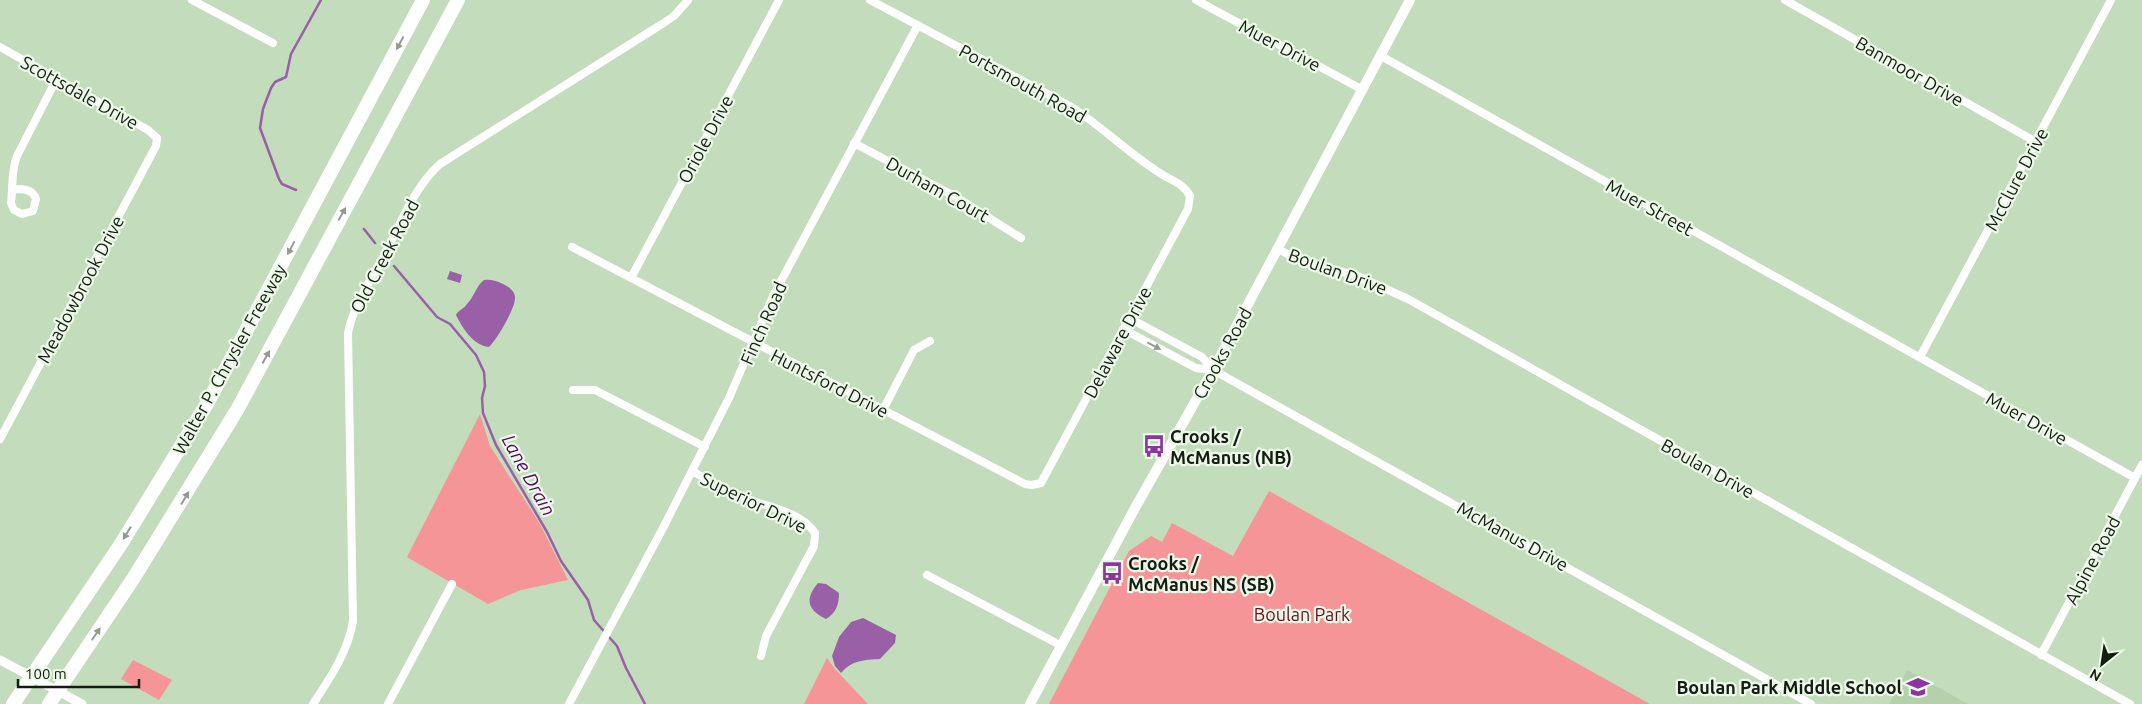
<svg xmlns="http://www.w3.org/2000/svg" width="2142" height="704" font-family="Ubuntu,sans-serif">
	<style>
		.built { fill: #b4d1ac }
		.green { fill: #f69597 }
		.water { fill: #9960a8 }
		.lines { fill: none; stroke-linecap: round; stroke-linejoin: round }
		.stream { stroke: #9960a8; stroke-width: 2.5 }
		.minor { stroke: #fff; stroke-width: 8 }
		.tertiary { stroke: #fff; stroke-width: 9 }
		.secondary { stroke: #fff; stroke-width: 10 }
		.motorway { stroke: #fff; stroke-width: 14 }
		.oneway { fill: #959994 }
		.labels { text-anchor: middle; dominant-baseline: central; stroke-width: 4.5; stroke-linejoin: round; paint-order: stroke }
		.street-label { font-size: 18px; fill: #141d12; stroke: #ecf9e9 }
		.poi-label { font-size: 18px; font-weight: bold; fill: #141d12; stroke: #ecf9e9; text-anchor: start }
		.park-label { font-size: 18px; fill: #690e1d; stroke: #ecf9e9 }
		.water-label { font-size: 19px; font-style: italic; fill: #530364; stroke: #ecf9e9 }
	</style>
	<rect width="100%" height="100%" fill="#c3dcbc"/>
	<path class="built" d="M1907,670l61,34h-79z"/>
	<path class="green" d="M480,414l10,32 50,78 28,56 -47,10 -33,14 -81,-47z
		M1269,491l381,213h-601l80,-153 22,-15 11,6 10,-19 61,33z
		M827,658l8,11 33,35h-64z
		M133,660l39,20 -13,20 -38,-21z"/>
	<path class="water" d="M450,271l12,4 -2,8 -13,-4z
		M484,280c6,-1 13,1 19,4 6,3 12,7 12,14 0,11 -18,41 -26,49 -16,-2 -26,-18 -33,-32 2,-5 8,-6 11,-11 7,-7 9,-18 17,-24z
		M818,583l8,1 13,9c0,12 -3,20 -13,26 -18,-9 -22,-19 -8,-36z
		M863,618l33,17 -1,8 -15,16c-16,1 -28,1 -39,14l-6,-7 -3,-10 7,-19 12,-15z"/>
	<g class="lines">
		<path class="stream" d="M296,190l-14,-6 -3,-5 -19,-51 3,-19 8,-21 4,-6 11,-5 5,-23 30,-54
			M364,229l11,14
			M394,266l43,51 13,7 26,31 8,17 1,14 -3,12 1,15 13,32 51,87 14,29 27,39 6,20 23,26 9,22 19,36"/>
		<path class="minor" d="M192,0l81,43
			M1196,0l167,90
			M1785,0l251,142
			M0,47l148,83 9,8 -1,8 -156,293
			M1381,56l754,422
			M854,143l102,54 65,41
			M12,189c10,0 20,-1 24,10l-3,12 -11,3 -8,-4 -3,-7c2,-16 0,-32 6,-47l40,-78
			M572,247l453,237 7,1 9,-2 147,-274 2,-13c-5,-11 -17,-15 -27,-21 -33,-20 -60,-48 -93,-69l-200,-106
			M1278,249l24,13 53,13 53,24 722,405
			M631,278l148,-278
			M1129,318l73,39 11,13 598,334
			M1123,329l73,39 17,2
			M1920,357l191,-357
			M573,390h22l110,57
			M883,410l31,-60 16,-9
			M692,471c16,9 33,19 49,26 23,9 60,14 74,36l-1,13 -48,90 -5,20
			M927,575l133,70
			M2041,655l101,-190
			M313,704c17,-26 35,-52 40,-83l-5,-288c5,-26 21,-50 34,-74 17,-31 31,-71 58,-95l222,-140 12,-8 14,-16
			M388,704l64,-120
			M569,704l94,-176 66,-130 44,-102 145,-271"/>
		<path class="tertiary" d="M0,660l82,44"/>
		<path class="secondary" d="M1030,704l105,-196 78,-138 197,-370"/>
		<path class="motorway" d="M13,704l108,-160 87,-142 215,-402
			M49,704l84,-125 104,-169 221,-410"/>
	</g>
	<defs><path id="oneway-solid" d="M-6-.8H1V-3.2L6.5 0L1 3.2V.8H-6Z" transform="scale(1.25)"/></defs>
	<g class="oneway">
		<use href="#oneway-solid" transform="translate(400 43) rotate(118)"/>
		<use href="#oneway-solid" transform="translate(342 214) rotate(-61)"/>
		<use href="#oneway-solid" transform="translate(291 248) rotate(118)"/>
		<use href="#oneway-solid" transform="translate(1154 346) rotate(28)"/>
		<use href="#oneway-solid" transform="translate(266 357) rotate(-61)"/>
		<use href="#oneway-solid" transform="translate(185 498) rotate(-59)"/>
		<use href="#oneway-solid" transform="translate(127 533) rotate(122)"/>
		<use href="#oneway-solid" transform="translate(96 634) rotate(-56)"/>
	</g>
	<defs>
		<symbol id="bus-bare" viewBox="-9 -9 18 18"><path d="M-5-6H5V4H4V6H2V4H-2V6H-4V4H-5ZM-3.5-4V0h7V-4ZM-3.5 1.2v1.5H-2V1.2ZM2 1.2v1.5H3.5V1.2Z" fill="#8c35a2" stroke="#ecf9e9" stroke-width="2.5" paint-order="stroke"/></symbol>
		<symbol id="school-bare" viewBox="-9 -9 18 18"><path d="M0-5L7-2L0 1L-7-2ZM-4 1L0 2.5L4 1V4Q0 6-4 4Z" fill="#8c35a2" stroke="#ecf9e9" stroke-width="2.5" paint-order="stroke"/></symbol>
	</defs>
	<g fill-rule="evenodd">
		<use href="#bus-bare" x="1138" y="430" width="32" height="32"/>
		<use href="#bus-bare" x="1096" y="557" width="32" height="32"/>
		<use href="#school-bare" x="1902" y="671" width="32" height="32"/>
	</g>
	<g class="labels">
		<g class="street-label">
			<text transform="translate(1280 45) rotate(28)">Muer Drive</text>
			<text transform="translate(1910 71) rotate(30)">Banmoor Drive</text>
			<text transform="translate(1023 83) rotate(29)">Portsmouth Road</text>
			<text transform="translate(80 92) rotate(29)">Scottsdale Drive</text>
			<text transform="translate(705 139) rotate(-62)">Oriole Drive</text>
			<text transform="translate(2016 179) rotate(-62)">McClure Drive</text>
			<text transform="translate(938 189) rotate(29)">Durham Court</text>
			<text transform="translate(1650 207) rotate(29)">Muer Street</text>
			<text transform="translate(384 256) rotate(-62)">Old Creek Road</text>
			<text transform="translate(1338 271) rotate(20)">Boulan Drive</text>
			<text transform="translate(80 289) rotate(-62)">Meadowbrook Drive</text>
			<text transform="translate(763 323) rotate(-66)">Finch Road</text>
			<text transform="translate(1117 342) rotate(-62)">Delaware Drive</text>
			<text transform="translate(1222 353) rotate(-61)">Crooks Road</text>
			<text transform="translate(229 359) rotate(-61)">Walter P. Chrysler Freeway</text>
			<text transform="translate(830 383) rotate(27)">Huntsford Drive</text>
			<text transform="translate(2027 418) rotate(29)">Muer Drive</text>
			<text transform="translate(1708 468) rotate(29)">Boulan Drive</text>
			<text transform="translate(754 502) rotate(26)">Superior Drive</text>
			<text transform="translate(1513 536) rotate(29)">McManus Drive</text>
			<text transform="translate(2092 560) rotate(-62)">Alpine Road</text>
		</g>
		<g class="poi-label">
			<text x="1170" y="436">Crooks /<tspan x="1170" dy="21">McManus (NB)</tspan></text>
			<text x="1128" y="563">Crooks /<tspan x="1128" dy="21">McManus NS (SB)</tspan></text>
			<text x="1902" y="687" text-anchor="end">Boulan Park Middle School</text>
		</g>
		<g class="park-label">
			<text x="1302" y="614">Boulan Park</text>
		</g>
		<g class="water-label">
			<text transform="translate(529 475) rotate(61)">Lane Drain</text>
		</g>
	</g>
	<g transform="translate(2102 664) rotate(210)" stroke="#ecf9e9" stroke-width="4" paint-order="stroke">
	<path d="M0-4L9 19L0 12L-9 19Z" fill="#141d12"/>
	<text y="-8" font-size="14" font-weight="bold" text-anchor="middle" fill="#141d12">N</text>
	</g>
	<path d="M18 679v8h121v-8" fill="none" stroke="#141d12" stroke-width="2.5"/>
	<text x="25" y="679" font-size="15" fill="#141d12" stroke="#ecf9e9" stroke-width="4" paint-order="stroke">100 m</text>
</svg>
